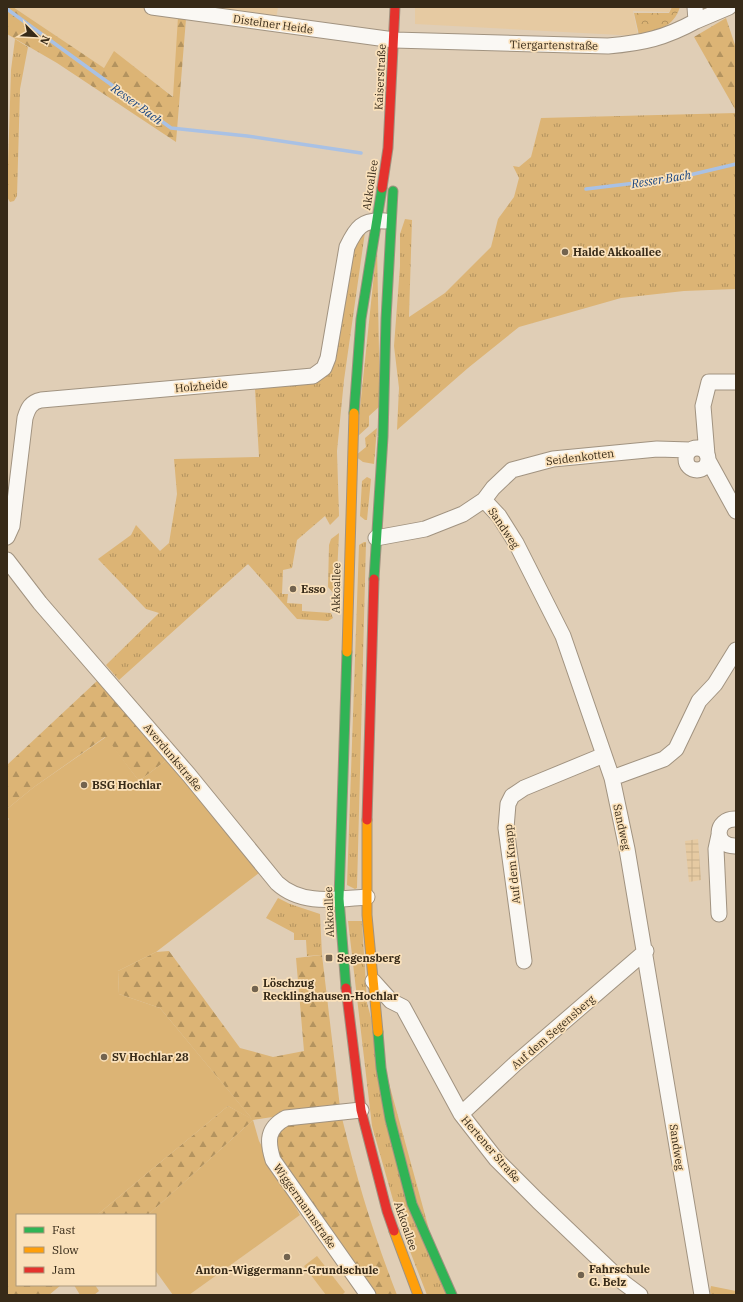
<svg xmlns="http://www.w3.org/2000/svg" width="743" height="1302" font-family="'IBM Plex Serif',serif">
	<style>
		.built { fill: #e6caa2 }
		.industrial { fill: url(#industrial-grid) }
		.grass { fill: url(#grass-tufts) }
		.forest { fill: url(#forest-firs) }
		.park { fill: url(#park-crowns) }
		.garden { fill: #dcb475 }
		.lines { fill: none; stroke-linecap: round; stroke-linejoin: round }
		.stream { stroke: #a9c1e4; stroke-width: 3.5 }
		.street-casing { stroke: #a19380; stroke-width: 17 }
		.fast-casing { stroke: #a19380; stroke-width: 11 }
		.slow-casing { stroke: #a19380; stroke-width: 11 }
		.jam-casing { stroke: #a19380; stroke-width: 11 }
		.street { stroke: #faf8f4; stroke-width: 15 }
		.fast { stroke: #30b455; stroke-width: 9 }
		.slow { stroke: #ff9f0a; stroke-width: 9 }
		.jam { stroke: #e5322d; stroke-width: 9 }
		.poi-dot { fill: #72634f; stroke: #fae1bb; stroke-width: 1.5 }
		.labels { text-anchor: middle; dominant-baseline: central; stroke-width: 3.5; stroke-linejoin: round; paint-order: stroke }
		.street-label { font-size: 11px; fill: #372a18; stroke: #fae1bb }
		.poi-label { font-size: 11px; font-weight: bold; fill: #372a18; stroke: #fae1bb; text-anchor: start }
		.water-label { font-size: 12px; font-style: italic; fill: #174481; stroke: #fae1bb }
	</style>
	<defs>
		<pattern id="industrial-grid" width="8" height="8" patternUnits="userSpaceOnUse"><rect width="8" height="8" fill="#e6caa2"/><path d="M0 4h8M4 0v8" fill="none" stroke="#c6ae8b"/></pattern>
		<pattern id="grass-tufts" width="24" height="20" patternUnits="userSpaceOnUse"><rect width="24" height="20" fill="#dcb475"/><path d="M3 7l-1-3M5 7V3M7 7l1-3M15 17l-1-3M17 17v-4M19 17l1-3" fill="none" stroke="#b3935f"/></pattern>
		<pattern id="forest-firs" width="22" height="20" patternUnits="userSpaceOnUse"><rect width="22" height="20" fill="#dcb475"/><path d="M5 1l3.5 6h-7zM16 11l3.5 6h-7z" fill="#b3935f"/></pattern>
		<pattern id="park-crowns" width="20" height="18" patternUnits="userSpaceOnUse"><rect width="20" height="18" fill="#dcb475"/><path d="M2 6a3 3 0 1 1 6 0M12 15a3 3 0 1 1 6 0" fill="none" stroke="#b3935f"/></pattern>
	</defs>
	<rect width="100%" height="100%" fill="#e0ceb6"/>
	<path class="built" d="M13,7h171l-6,93 -64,-48 -10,16z
		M187,7h91l-2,12z
		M415,7h256l-2,5 -36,-1 5,25 -223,-12z
		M300,1215l62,80h-173z"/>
	<path class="industrial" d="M698,839l3,41 -12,2 -4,-41z"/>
	<path class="grass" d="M15,39l13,8 -8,42 -3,107 -3,5 -4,1 -3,-5 4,-127z
		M736,113v176l-52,2 -63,7 -102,29 -51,41 -71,62 2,-42 -5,-42 6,-80v-32l5,-15 7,1 -3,97 36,-24 46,-46 7,-28 16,-22 5,-19 -6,-12 6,1 12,-10 10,-39z
		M365,232l-21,148 -7,71 2,65 -9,9 -5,-9 -28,24 -5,28 -9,2 -1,24h6l-1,9 15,1v7l29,2 2,5 -5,3 -31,-2 -49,-55 -129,116 -13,-15 53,-52 -13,-4 -48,-50 33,-24 5,-10 24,26 9,-8 8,-49 -3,-35 85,-2 -4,-68 66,-9 8,-8 27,-133z
		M377,245l3,161 -11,10v10l-12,11z
		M377,428l-3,36 -11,-2 -8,-6 11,-9 -1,-9z
		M367,477l4,2 -4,41h-2l-5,-4 2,-35z
		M339,533l-3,63 -8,-9 1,-42 2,-6z
		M364,542h2l-9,346 -2,1 -8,-4 12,-340z
		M278,898l12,6 30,10 2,41 -15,1 -1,-16h-12v-7l-28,-15z
		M348,921h14l5,82 80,292h-20l-26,-67 -29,-102z
		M711,1286l25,5v4h-25l-1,-4z"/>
	<path class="forest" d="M7,7h6l91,61 10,-17 59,46 5,-80 8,2 -10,123 -119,-79 -50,-29z
		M726,18l10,30v63l-42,-74z
		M97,681l71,78 -29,22 -34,-44 -71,50 -27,22v-44z
		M169,951l71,97 33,9 31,-6 -8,-93 26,-3 18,152 -87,13 -105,95h-51l131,-109 24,13 -92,-111 -41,-14 -1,-23 38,-19z
		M342,1118c15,62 32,118 55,177h-24l-94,-136 -4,-23 12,-12z
		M17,1282v3h44l-12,10h-42v-12l5,2z"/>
	<path class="park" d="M672,7h8c-7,21 -22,23 -41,28l-5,-22h35z"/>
	<path class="garden" d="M106,737l33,44 29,-22 91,114 -103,79 -38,19 1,23 41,14 93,112 6,21 41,74 -111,80h-16l-18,-25v-55h-7l105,-95 -25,-14 -131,109h-80v67l-5,4 -5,-3v-462l2,-2 -2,-2v-8l27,-22z
		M317,1256l28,36 -3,3h-16l-22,-29z
		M74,1285h21l4,6 -5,4h-14z"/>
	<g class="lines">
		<path class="stream" d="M7,9l164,119 76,8 114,17
			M586,189l91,-11 59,-14"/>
		<defs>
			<path id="street" d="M152,7l242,33 214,6c35,-3 57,-8 88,-25l-1,-14
				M696,21l33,-14
				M686 459a11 11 0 1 1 22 0a11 11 0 1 1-22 0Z
				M707,455l-4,-49 6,-24h27
				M708,460l28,51
				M484,500l9,-12 19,-18 41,-11 104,-10 33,1
				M7,537l5,-11 13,-108c3,-10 6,-16 16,-18l272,-24 11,-8 4,-10 19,-111c9,-19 15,-28 38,-26
				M376,538l49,-9 38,-15 21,-14 15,16 17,27 47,93 49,142 15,71 75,446
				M7,560l33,43 149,172 88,108c25,23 59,16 90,14
				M612,778l52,-19 12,-10 23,-48 16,-17 21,-34
				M736,819c-22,-1 -23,28 0,27
				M719,914l-3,-65 3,-14
				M524,961l-18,-133 2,-24 4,-8 12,-8 80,-33
				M373,981l18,20 12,6 58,107 35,45 42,42 86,82 16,12
				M361,1110l-75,8c-19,10 -19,23 -13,42l95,135
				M461,1114l55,-51 130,-112"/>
			<path id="fast" d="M354,413l7,-94 21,-131
				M374,579l9,-142 3,-118 7,-128
				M346,988l-7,-89 8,-247
				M378,1032l3,36 9,51 22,85 40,91"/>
			<path id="slow" d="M347,652l7,-239
				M367,820v95l11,117
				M394,1231l24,64"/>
			<path id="jam" d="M382,188l6,-40 7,-141
				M367,820l7,-241
				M346,988l15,122 26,101 7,20"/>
		</defs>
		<use href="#street" class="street-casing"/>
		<use href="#fast" class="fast-casing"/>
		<use href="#slow" class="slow-casing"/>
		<use href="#jam" class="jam-casing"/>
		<use href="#street" class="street"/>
		<use href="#fast" class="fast"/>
		<use href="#slow" class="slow"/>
		<use href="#jam" class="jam"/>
	</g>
	<g class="poi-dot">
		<circle cx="565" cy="252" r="4"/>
		<circle cx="293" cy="589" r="4"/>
		<circle cx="84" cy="785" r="4"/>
		<rect x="325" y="954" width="8" height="8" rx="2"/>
		<circle cx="255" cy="989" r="4"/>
		<circle cx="104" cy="1057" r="4"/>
		<circle cx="287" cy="1257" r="4"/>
		<circle cx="581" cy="1275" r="4"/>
	</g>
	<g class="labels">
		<g class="street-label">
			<text transform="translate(273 24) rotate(8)">Distelner Heide</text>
			<text transform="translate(554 45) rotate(1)">Tiergartenstraße</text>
			<text transform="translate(380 77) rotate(-87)">Kaiserstraße</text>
			<text transform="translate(370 185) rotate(-81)">Akkoallee</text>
			<text transform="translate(201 386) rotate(-5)">Holzheide</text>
			<text transform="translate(580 457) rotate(-7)">Seidenkotten</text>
			<text transform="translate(504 528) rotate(56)">Sandweg</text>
			<text transform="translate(336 588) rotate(-89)">Akkoallee</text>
			<text transform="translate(173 757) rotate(50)">Averdunkstraße</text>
			<text transform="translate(622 827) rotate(78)">Sandweg</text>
			<text transform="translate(512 864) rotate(-96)">Auf dem Knapp</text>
			<text transform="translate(329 912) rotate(-92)">Akkoallee</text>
			<text transform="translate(553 1032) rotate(-41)">Auf dem Segensberg</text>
			<text transform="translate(677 1147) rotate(81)">Sandweg</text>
			<text transform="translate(491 1149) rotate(49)">Hertener Straße</text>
			<text transform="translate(305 1206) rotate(55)">Wiggermannstraße</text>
			<text transform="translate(406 1226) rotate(71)">Akkoallee</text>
		</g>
		<g class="poi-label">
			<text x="573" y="252">Halde Akkoallee</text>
			<text x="301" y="589">Esso</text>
			<text x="92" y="785">BSG Hochlar</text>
			<text x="337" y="958">Segensberg</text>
			<text x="263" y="983">Löschzug<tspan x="263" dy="13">Recklinghausen-Hochlar</tspan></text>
			<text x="112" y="1057">SV Hochlar 28</text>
			<text x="589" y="1269">Fahrschule<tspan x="589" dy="13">G. Belz</tspan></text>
			<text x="287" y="1270" text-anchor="middle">Anton-Wiggermann-Grundschule</text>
		</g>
		<g class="water-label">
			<text transform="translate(137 104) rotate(36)">Resser Bach</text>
			<text transform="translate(661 179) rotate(-9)">Resser Bach</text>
		</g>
	</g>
	<rect width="743" height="1302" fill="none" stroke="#372a18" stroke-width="16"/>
	<rect x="16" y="1214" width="140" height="72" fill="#fae1bb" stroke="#ac987a"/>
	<rect x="24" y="1227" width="20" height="6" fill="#30b455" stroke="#ac987a"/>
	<text x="52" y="1234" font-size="12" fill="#372a18">Fast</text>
	<rect x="24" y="1247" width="20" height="6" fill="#ff9f0a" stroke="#ac987a"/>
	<text x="52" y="1254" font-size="12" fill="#372a18">Slow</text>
	<rect x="24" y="1267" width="20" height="6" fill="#e5322d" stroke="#ac987a"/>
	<text x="52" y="1274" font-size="12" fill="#372a18">Jam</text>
	<g transform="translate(36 36) rotate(114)" stroke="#fae1bb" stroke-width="3" paint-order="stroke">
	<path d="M0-3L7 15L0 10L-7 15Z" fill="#372a18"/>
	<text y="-6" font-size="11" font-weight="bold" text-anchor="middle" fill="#372a18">N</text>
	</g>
</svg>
